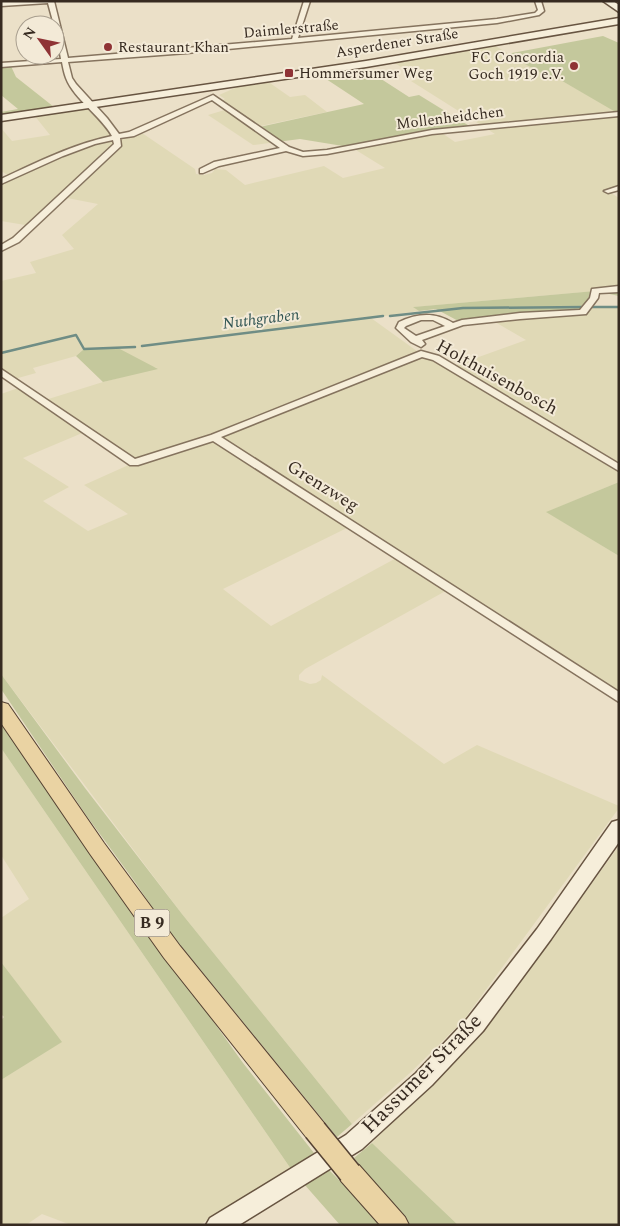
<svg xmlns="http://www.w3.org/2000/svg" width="620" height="1226" font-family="Spectral,serif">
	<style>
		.farmland { fill: #e0d9b6; fill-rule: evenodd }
		.green { fill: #c4c89c }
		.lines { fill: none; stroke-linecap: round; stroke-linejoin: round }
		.stream-far1 { stroke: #6f8d85; stroke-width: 2 }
		.stream { stroke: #6f8d85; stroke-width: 2.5 }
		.street-casing { stroke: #85735e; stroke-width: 3 }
		.secondary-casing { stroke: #675441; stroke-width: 3 }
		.primary-casing { stroke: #544132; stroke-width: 2 }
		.street { fill: #f6eeda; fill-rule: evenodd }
		.secondary { fill: #f6eeda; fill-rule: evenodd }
		.primary { fill: #ead3a3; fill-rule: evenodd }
		.primary-bridge-casing { stroke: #544132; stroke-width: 25; stroke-linecap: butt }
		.primary-bridge { stroke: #ead3a3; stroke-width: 22 }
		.poi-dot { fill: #8f3335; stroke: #f3ead7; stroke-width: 2 }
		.labels { text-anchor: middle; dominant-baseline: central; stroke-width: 4; stroke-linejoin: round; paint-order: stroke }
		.far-street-label { font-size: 15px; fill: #372b21; stroke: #f3ead7 }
		.far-poi-label { font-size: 15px; fill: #372b21; stroke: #f3ead7; text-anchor: start }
		.far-water-label { font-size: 16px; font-style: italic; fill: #315553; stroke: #f3ead7 }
		.shield { fill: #f3ead7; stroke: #6f6458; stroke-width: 1 }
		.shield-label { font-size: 16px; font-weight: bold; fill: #372b21 }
		.street-label { font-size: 18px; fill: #372b21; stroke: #f3ead7 }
		.near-street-label { font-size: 21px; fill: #372b21; stroke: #f3ead7 }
	</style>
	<rect width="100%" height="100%" fill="#ebe0c8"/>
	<path class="farmland" d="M492,44l60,35 5,-1 62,35v75l-11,3 11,7v91l-205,18 5,4 -48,7 50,36 30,13 75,-27 -36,-21 98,-12h31v175l-72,30 72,44v142l-168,-110 -146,81 -6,6v5l11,4 6,-1 5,-3 1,-5 122,89 33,-19 142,61v2l-156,213 -52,51 -59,52 -170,-210 -181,-240v-280l20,-7 21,14 61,-19 54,-14 -73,-19 -8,7 -43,12 3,5 -25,7 -10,-8v-91l35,-8 -6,-11 44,-13 -12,-14 36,-31 -36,-7 -31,29 -30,-5v-39l10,-5 -10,-6v-43l11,13 38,-6 -16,-20 59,-8 25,30 24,-4 53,36 1,5 8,1 8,-2 3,-4 11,1 19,15 79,-19 19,12 42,-10 -34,-21 88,-16 16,11 40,-8 -84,-53 8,-2 -27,-18zM87,431l46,32 -49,22 44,29 -40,17 -45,-30 26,-14 -46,-29zM353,525l47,31 -129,70 -48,-37z
		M267,81l23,16 15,-2 22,17 -71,15 21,15 -24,3 -45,-30 20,-6 -9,-7 6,-3 -6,-4 25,-11z
		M1,748l290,421 -92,56h-128l-29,-11 -16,11h-25v-145l60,-38 -60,-80v-44l28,-19 -28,-44z
		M619,846v379h-161l-86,-82 110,-113 47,-60z"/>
	<path class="green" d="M603,36l16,7v71l-62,-36 -5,1 -45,-25z
		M10,64l6,13 38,30 -53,8v-3l17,-3 -17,-14v-30z
		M361,66l48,31 10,-2 52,32 -122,20 -49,-8 -23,3 -22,-14 109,-24 -47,-31z
		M619,289v7l-24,-5 -12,21 -121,11 -26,-14 -17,2 -6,-4 182,-16z
		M118,348l40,21 -55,13 -27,-26 8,-7z
		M619,482v74l-73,-44z
		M1,674l84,114 97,126 170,210 -15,13 -173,-212 -29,-43 -49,-67 -85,-126z
		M1,715l48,77 194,271 71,90 -23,16 -290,-421z
		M1,962l61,80 -61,38v-60l3,-3 -3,-3z
		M372,1143l86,82h-51l-53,-67z
		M328,1169l56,56h-44l-36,-41z"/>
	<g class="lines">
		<path class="stream-far1" d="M1,67h2"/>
		<path class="stream" d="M591,307h28
			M390,316l73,-8 122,-1
			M142,346l241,-30
			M1,353l75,-18 8,14 51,-2"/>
		<defs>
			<path id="street" d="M54,1l14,57 224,-19 12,-38h6l-12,37 199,-19 38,-6 3,-3 -3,-9h6l3,10 -5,4 -42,8 -310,30 -119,9 4,16 4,6 31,34 12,16 10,-2 84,-37 76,52 14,5 24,-2 105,-20 187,-18v4l-187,18 -105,20 -24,2 -17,-5 -67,15 -16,7h-3v-4l14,-7 66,-14 -68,-48 -78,36 -14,2 1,8 -102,96 -18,9v-6l12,-7 101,-94 -1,-4 -18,4 -32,12 -62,28v-5c37,-17 72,-35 111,-43 -12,-21 -38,-37 -46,-58 -2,-5 -3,-11 -4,-16l-61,5v-4l60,-4 -6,-34h-1l-6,-22 -47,3v-4z
				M619,186v4l-11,3 -4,-2z
				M619,286v6l-20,1 -1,5 -12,16 -66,5 -57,6 -41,15 3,4 -4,3 -10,-5 -15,-14 3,-6c19,-9 36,-10 54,1l9,-3 58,-7 60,-3 10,-12 2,-9zM421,320h12l12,6 -29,10 -12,-8 2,-2z
				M421,351l18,5 180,108v7l-186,-111 -11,-3 -201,80 398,255v10l-406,-261 -75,24h-8l-129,-89v-7l134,90 76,-24z"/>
			<path id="secondary" d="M603,1h10l6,4v7z
				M619,18v6l-253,43 -365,54v-6l365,-54z
				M619,820v22l-68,97 -68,92 -51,54 -70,64 -123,76h-33l4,-7 136,-83 70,-62 51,-54 70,-90 75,-107z"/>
			<path id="primary" d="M1,702l7,2 96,139 76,103 144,177 3,7 -3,7 -9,3 -9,-3 -142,-179 -74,-104 -89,-131z
				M350,1162l9,3 46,52 4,8h-29l-39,-44 -4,-8 4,-8z"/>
		</defs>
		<use href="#street" class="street-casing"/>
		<use href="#secondary" class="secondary-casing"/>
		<use href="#primary" class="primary-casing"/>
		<use href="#street" class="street"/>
		<use href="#secondary" class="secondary"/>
		<use href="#primary" class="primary"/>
		<defs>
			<path id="primary-bridge" d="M315,1130l35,43"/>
		</defs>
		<use href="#primary-bridge" class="primary-bridge-casing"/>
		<use href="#primary-bridge" class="primary-bridge"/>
	</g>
	<g class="poi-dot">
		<circle cx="108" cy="47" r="5"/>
		<circle cx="574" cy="66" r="5"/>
		<rect x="284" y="68" width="10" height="10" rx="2.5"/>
	</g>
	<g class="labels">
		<g class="far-street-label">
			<text transform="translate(291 29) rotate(-5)">Daimlerstraße</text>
			<text transform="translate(397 43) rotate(-9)">Asperdener Straße</text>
			<text transform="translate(450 118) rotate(-7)">Mollenheidchen</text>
		</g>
		<g class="far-poi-label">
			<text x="118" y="47">Restaurant Khan</text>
			<text x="564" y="57" text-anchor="end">FC Concordia<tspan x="564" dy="17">Goch 1919 e.V.</tspan></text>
			<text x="299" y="73">Hommersumer Weg</text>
		</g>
		<g class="far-water-label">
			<text transform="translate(261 319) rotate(-7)">Nuthgraben</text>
		</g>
		<rect class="shield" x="134.5" y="909.5" width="35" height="27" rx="4"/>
		<g class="shield-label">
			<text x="152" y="923">B 9</text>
		</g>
		<g class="street-label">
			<text transform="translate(497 377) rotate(29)">Holthuisenbosch</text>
			<text transform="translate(323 486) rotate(32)">Grenzweg</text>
		</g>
		<g class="near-street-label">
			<text transform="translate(422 1074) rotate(-45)">Hassumer Straße</text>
		</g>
	</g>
	<rect width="620" height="1226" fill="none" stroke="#372b21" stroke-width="5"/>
	<g transform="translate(40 40) rotate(303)"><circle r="24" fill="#f3ead7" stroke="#a89e8e"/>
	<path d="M0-4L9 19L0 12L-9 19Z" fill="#8f3335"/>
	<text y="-8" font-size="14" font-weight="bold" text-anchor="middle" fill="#372b21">N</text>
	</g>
</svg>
